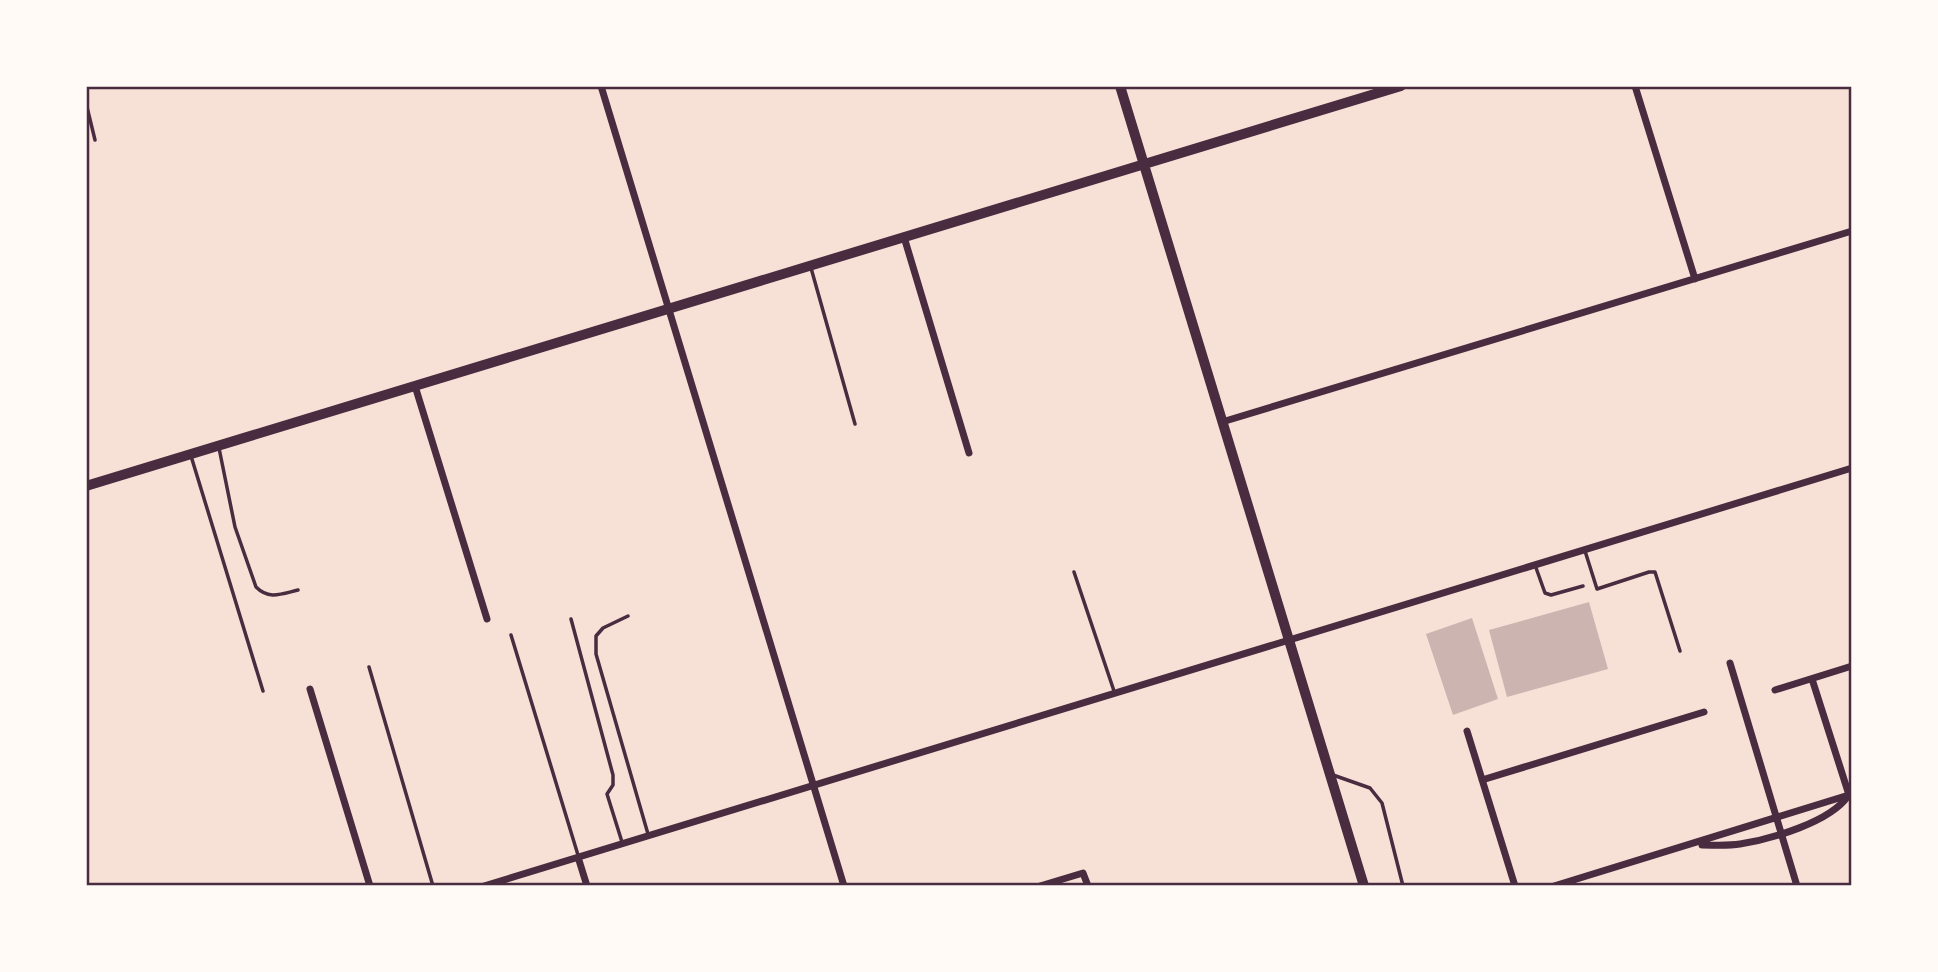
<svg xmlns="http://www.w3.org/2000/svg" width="1938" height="972" font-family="'Alegreya Sans',sans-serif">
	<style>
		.building { fill: #ccb4b1 }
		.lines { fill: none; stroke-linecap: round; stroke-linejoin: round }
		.service { stroke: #4a2c40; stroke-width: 3.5 }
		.minor { stroke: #4a2c40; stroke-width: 7 }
		.secondary { stroke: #4a2c40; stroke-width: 10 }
		.neatline { fill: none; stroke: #4a2c40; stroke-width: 2.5 }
	</style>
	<rect width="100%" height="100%" fill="#f7e1d7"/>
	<path class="building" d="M1589,602l19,67 -101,28 -18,-67z
		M1472,618l26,81 -45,16 -27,-81z"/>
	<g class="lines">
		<path class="service" d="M86,103l9,37
			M811,268l44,156
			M219,448l16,79 21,60c13,13 25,7 42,3
			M191,456l72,235
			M1585,551l12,38 52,-17h6l25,79
			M1535,565l10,28 6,2 32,-9
			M1074,572l40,119
			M628,616l-25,12 -7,8v18l52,180
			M571,619l42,156v10l-6,9 15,48
			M511,635l67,220
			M369,667l64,219
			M1333,775l37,13 12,15 21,83"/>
		<path class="minor" d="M601,86l243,800
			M1635,86l60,193
			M904,237l65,216
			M415,386l72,233
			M1222,422l630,-191
			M1730,663l67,223
			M1812,679l37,116
			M310,689l60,197
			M1775,690l77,-24
			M1467,731l48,155
			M1482,780l222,-68
			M1702,845c13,0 26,1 38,-1 32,-5 90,-22 108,-48
			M578,857l9,29
			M484,886l1368,-418
			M1040,886l43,-13 5,13
			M1554,886l298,-92"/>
		<path class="secondary" d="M1120,86l244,800
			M86,486l1315,-400"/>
	</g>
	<rect width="1938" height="972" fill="none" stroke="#fffaf5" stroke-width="175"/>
	<rect x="88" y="88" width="1762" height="796" class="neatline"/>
</svg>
